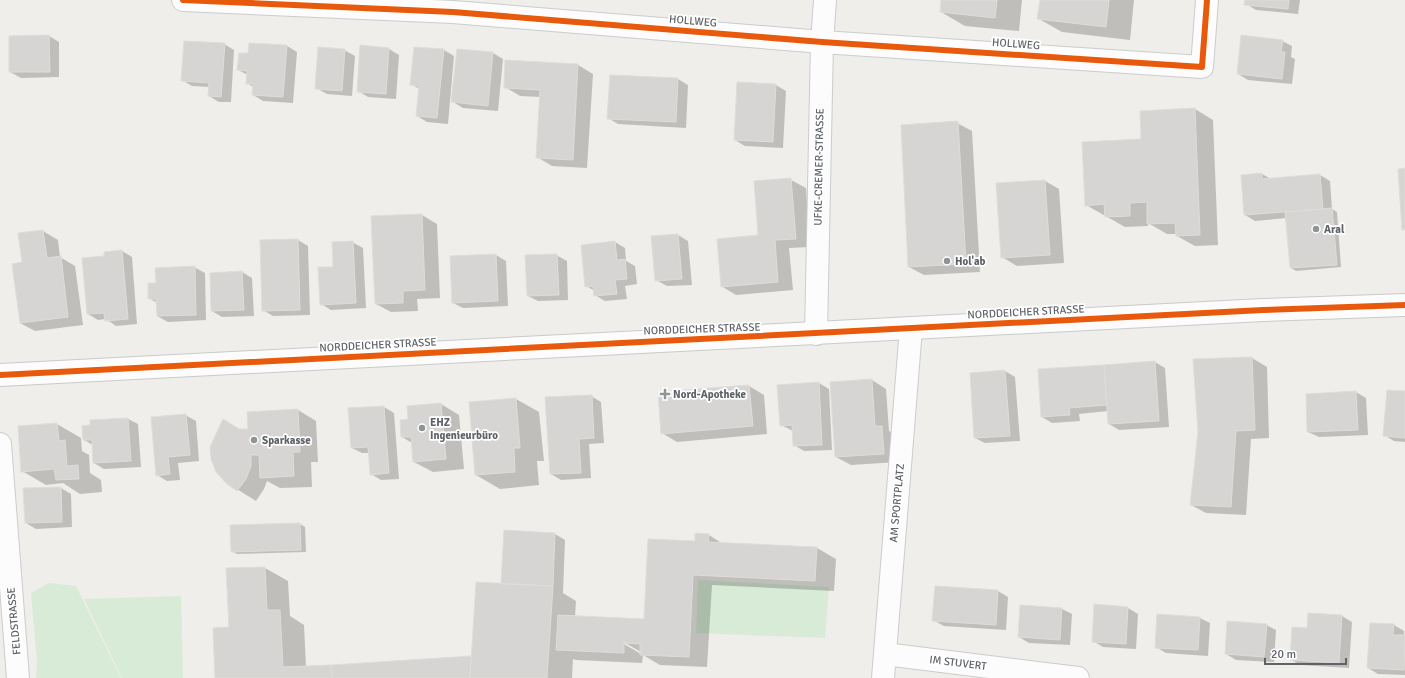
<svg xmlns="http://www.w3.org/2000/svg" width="1405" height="678" font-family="Signika,sans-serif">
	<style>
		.green { fill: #d8ebd6 }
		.shadow { fill: #0003; fill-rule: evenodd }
		.building { fill: #d6d5d3; stroke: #deddd9 }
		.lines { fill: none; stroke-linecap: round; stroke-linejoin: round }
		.minor-casing { stroke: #cbcccc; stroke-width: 24 }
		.secondary-casing { stroke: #cacacb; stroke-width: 24 }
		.minor { stroke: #fdfcfc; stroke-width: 22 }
		.secondary { stroke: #fdfcfc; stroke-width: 22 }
		.cycleway-casing { stroke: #fff; stroke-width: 8 }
		.cycleway { stroke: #e8590c; stroke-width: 6 }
		.poi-dot { fill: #919496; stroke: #fff; stroke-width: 1.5 }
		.labels { text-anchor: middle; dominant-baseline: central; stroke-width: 3.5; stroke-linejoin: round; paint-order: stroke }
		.street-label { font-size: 11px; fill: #5f6368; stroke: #fff }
		.poi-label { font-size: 11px; font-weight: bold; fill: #5f6368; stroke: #fff; text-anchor: start }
	</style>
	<rect width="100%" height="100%" fill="#efeeea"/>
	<path class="green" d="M698,580l131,7 -4,51 -129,-5z
		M49,583l27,3 45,92h-85l1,-17 -6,-68z
		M181,596l2,82h-61l-38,-79z"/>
	<path class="shadow" d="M942,0h80l-3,31 -54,-5 -24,-14z
		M1041,0h93l-4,40 -68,-8 -23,-13z
		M1246,0h54l-2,14 -42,-4 -10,-6z
		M49,36l10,6v35l-38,1 -11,-6z
		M1282,41l10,5 -1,11 4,2 -3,25 -44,-4 -10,-6z
		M224,44l10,6 -3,52h-12l-10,-6 1,-9 -18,-1 -10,-6z
		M250,44l37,2 10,6 -4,51 -30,-2 -10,-6v-8l-6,-4 1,-8 -10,-5 11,-16z
		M361,46l28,3 10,6 -3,44 -28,-2 -10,-6z
		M344,50l11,6 -3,40 -25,-2 -11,-6z
		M444,50l10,6 -6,68 -21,-2 -10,-6 3,-27 -8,-4z
		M493,53l10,6 -5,52 -35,-3 -10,-6z
		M506,61l72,4 15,9 -6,94 -35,-2 -15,-9 4,-60 -21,-1 -15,-9z
		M611,76l67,3 10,6 -2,43 -68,-4 -10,-6z
		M738,83l38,2 10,6 -3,57 -38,-2 -10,-6z
		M1195,109l18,11 5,125 -23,1 -18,-10 -1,-2h-9l-19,-11v3l-23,1 -39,-22z
		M957,123l15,8 8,141 -56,3 -15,-8z
		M1262,174l9,5 49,-4 10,6 2,28 5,3 4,55 -45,4 -5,-3 -4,-50 -32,3 -10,-6z
		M791,180l15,8 4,59 -21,1 4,42 -57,5 -15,-9 38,-50z
		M1045,181l14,8 5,74 -47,3 -15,-9z
		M422,215l15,9 3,74 -23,1 1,12 -27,1 -15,-8z
		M43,231l15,9 2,17 15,9 8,59 -48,6 -15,-8 3,-60 -4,-29z
		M678,235l10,6 4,44 -25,1 -11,-6z
		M298,240l10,6 2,69 -37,1 -10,-6z
		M352,242l11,6 3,60 -35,2 -10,-6 13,-36z
		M615,242l10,6 1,13 9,5 2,18 -12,2 2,13 -22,2 -10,-6v-4l-9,-5z
		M122,251l10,6 5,67 -21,2 -10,-7 -8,1 -10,-6 17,-57z
		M496,255l10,6 2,45 -45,2 -10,-5z
		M556,255l11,6 1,39 -30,1 -10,-5z
		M194,267l11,6 1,47 -38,2 -11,-6v-13l-8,-5 8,-14z
		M242,272l10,6 2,38 -32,1 -10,-6 -1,-37z
		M1252,358l15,9 2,71 -18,1 -5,76 -40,-2 -15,-8 8,-73 -5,-72z
		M1155,362l10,6 4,59 -50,3 -10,-6 -1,-13 -29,3 1,7 -28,2 -10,-6z
		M1005,371l10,6 5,64 -35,2 -10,-5 -4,-64z
		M872,380l14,9 3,42 8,5 1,26 -47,3 -15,-8z
		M819,383l10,6 3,61 -28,1 -10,-6 -1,-14 -12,-6z
		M749,386l15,9 3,39 -90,8 -15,-9z
		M1356,392l10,6 2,37 -49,2 -11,-5z
		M1405,392v50l-11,-1 -10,-6z
		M591,396l10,6 3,41 -15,1 2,34 -30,2 -10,-6z
		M516,399l23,13 5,49h-7l2,24 -39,4 -24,-14z
		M441,404l18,11 5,54 -31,3 -19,-10 -2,-19 -10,-6 7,-17z
		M384,407l10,6 5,66 -18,1 -10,-6 -1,-21h-8l-10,-5z
		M298,410l18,11 2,41h-7l1,25 -32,1 -13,-7 -3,8 -8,12 -29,-18 22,-53z
		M185,415l11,6 3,40 -21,2 2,17 -13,1 -10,-6z
		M128,419l10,5 3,43 -37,2 -10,-6 -1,-18 -9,-5 7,-14v-5z
		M57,424l24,14 1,13 7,4 1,18 11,7 1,12 -22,2 -17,-11 -17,2 -24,-14z
		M61,488l10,6 1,33 -36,2 -10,-6z
		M300,524l5,3 1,25 -69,2 -5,-3 -1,-25z
		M505,531l50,3 10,6 -2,53 13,8 -1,16 70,3 51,-78 13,-7 14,9 94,4 19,11 -2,32 -122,-6 -5,82 -47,-2 -17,-10 -1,8 -66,-3 -3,-1 -1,19h-356l14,-50 35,-60 23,13 2,35 14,9 2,42 166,-9 30,-74zM620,640l21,12v2l-22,-13z
		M936,587l62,4 10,6 -2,33 -62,-4 -11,-6z
		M1128,608l10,6 -2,35 -33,-2 -10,-6z
		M1062,609l10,5 -2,31 -41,-2 -10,-6z
		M1342,616l10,6 -3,46 -48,-3 -10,-5 17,-31z
		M1200,618l10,5 -2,33 -42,-3 -10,-6z
		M1371,624l23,1 10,6 1,44 -27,-1 -10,-6z
		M1266,625l10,5 -2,32 -38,-2 -10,-6z"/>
	<path class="building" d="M941,0h56l-2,18 -55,-6z
		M1040,0h69l-3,27 -69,-8z
		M1245,0h44l-1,9 -44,-4z
		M49,35l1,37h-41v-36z
		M1241,35l42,5 -2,12h4l-3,27 -45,-5z
		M184,41l41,2 -4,54 -13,-1 1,-13 -28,-2z
		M249,43l38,2 -4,52 -31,-2 1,-11h-7l1,-13 -10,-1 2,-17h9z
		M360,45l29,3 -3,46 -29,-2z
		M318,47l27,2 -3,42 -27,-2z
		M414,47l30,2 -7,69 -21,-2 3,-30 -9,-1z
		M457,49l36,3 -5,54 -37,-4z
		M505,60l73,4 -5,96 -37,-2 4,-68 -36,-2z
		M610,75l68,3 -2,44 -69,-3z
		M737,82l39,2 -3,58 -39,-2z
		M1195,108l5,127 -24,1 -1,-13 -28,1v-22l-17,1v13l-25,1 -1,-13 -19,2 -3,-64 59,-3 -1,-28z
		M958,121l8,143 -58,3 -7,-142z
		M1405,168v62h-3l-4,-61z
		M1262,173v6l58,-5 3,35 -79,6 -3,-40z
		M791,178l5,61 -21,1 3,42 -57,5 -4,-48 41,-4 -4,-54z
		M1045,180l5,75 -49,3 -5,-75z
		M1332,208l5,57 -47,3 -5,-56z
		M422,214l3,76 -22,1v12l-28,1 -4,-88z
		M43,230l4,28 14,-2 7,61 -48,6 -8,-59 10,-2 -4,-29z
		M678,234l4,45 -27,2 -4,-45z
		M298,239l2,71 -38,1 -2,-71z
		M353,241l3,62 -36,2 -2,-38h15l-1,-25z
		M615,241l2,19 8,-1 2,20 -12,1 2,14 -23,2 -1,-10 -8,1 -4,-42z
		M122,250l6,69 -23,2 -1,-8 -17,1 -5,-56 22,-2v-4z
		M496,254l2,47 -46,2 -2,-47z
		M557,254l2,41 -32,1 -2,-41z
		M195,266l1,49 -39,1 -1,-17h-8v-16h8l-1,-15z
		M242,271l2,39 -33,1 -1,-38z
		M1252,357l3,73 -19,1 -5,76 -41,-2 8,-73 -5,-73z
		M1155,361l4,60 -51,3 -4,-59z
		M1104,365l3,40 -38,3 1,7 -29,2 -3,-48z
		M1005,370l5,66 -36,2 -4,-65z
		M872,379l3,47h7l2,28 -49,3 -5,-75z
		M819,382l3,63 -29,1 -1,-21 -12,1 -3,-41z
		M749,385l4,41 -92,8 -3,-42z
		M1387,390l18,1v47l-22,-2z
		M1356,391l2,39 -51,2 -1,-38z
		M592,395l2,43 -15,1 2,34 -31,1 -5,-77z
		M516,398l4,50h-6l1,24 -40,3 -6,-73z
		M441,403l5,56 -33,3 -2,-25h-10l-1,-17 8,-1 -1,-13z
		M384,406l5,67 -19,2 -2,-28 -17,1 -3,-40z
		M298,409l2,43h-7l1,24 -34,2 -1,-23h-8v11l-5,13 -9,12 -10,-7 -11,-12 -5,-13 -1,-12 13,-28 16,10h9l-1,-17z
		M186,414l4,41 -22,2 2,17 -14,2 -5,-59z
		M128,418l3,43 -38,2 -1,-23h-9l-1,-14 8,-1v-5z
		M57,423l2,18 6,-1 2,26 11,-1 1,14 -23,1 -2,-11 -33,3 -3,-46z
		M61,487l1,35 -37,1 -2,-35z
		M300,523l1,27 -70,2 -1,-27z
		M504,530l51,3 -2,53 -52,-2z
		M695,533l14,1 -1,8 109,5 -2,34 -122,-6 -4,82 -49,-2v-11l-16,-1v10l-68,-3 2,-35 86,4 4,-80 47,2z
		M265,567l2,43h13l3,57 48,-2 1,13h-117l-2,-50 16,-1 -3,-59z
		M476,582l77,4 -6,92h-77z
		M935,586l63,4 -2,35 -64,-4z
		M1094,604l34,3 -2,37 -34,-2z
		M1020,605l42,3 -2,32 -42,-3z
		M1308,613l34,2 -3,48 -49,-3 2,-33 15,1z
		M1157,614l43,3 -2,33 -43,-2z
		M1227,621l40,3 -3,33 -39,-3z
		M1370,623l24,1 -1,11h12l-1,35 -37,-2z
		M471,656l-1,22h-138l-1,-13z"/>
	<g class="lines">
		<defs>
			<path id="minor" d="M183,0l270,12 369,30 380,25 5,-67
				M816,334l6,-292 3,-42
				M0,444l18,234
				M885,654l193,24
				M883,678l28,-350"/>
			<path id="secondary" d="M0,375l1263,-65 142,-5"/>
		</defs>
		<use href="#minor" class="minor-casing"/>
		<use href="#secondary" class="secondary-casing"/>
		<use href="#minor" class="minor"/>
		<use href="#secondary" class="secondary"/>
		<defs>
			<path id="cycleway" d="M183,0l270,12 369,30 380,25 5,-67
				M0,375l1263,-65 142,-5"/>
		</defs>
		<use href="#cycleway" class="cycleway-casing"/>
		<use href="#cycleway" class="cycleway"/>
	</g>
	<g class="poi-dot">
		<circle cx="1316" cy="229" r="4"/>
		<circle cx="947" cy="261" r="4"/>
		<path d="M663 388h4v4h4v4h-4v4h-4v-4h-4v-4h4z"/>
		<circle cx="422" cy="428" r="4"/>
		<circle cx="254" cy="440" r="4"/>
	</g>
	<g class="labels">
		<g class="street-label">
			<text transform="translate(693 21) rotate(5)">HOLLWEG</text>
			<text transform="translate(1016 44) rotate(4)">HOLLWEG</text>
			<text transform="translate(819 167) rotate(-89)">UFKE-CREMER-STRASSE</text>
			<text transform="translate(1026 312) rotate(-3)">NORDDEICHER STRASSE</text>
			<text transform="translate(702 329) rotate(-2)">NORDDEICHER STRASSE</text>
			<text transform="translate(378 345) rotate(-3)">NORDDEICHER STRASSE</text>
			<text transform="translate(897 503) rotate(-85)">AM SPORTPLATZ</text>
			<text transform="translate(14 621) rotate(-95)">FELDSTRASSE</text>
			<text transform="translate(958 663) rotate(7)">IM STUVERT</text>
		</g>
		<g class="poi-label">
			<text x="1324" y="229">Aral</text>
			<text x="955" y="261">Hol'ab</text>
			<text x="673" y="394">Nord-Apotheke</text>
			<text x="430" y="422">EHZ<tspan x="430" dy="13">Ingenieurbüro</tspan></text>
			<text x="262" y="440">Sparkasse</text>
		</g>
	</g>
	<path d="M1265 658v6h81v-6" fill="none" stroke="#5f6368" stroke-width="2"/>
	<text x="1271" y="658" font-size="12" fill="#5f6368" stroke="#ffffff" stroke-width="3" paint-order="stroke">20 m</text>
</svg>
